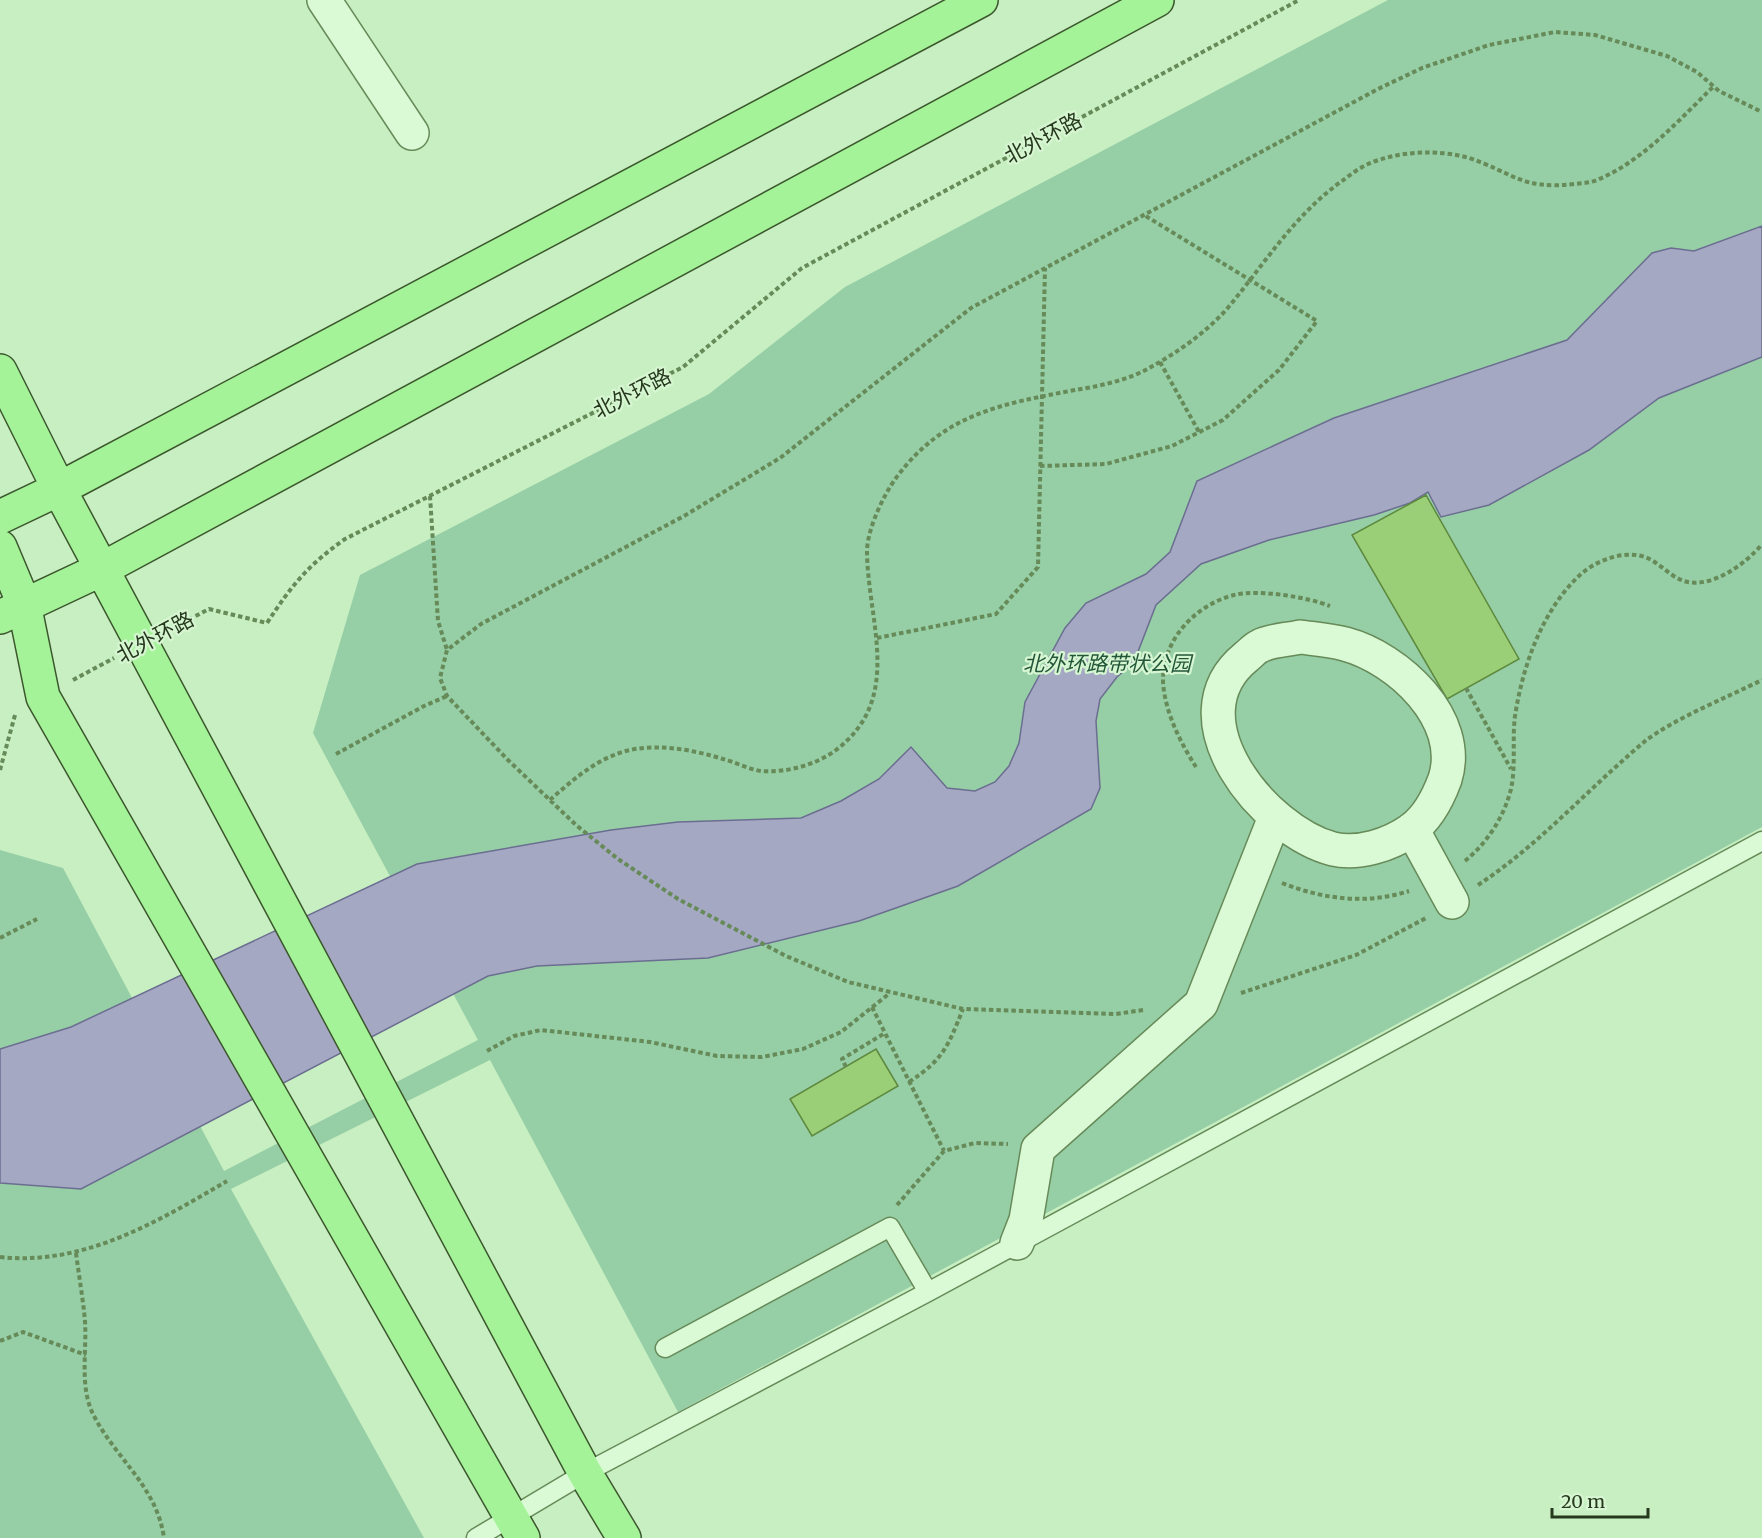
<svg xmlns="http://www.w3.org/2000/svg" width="1762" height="1538" font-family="Merriweather,'Noto Sans SC',serif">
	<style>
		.green { fill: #96cea6 }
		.water { fill: #a5a8c2; stroke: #6b6e90; stroke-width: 1.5 }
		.building { fill: #9ace77; stroke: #5e893e; stroke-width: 1.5 }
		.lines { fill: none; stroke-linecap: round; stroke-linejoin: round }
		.lane-casing { stroke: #678a59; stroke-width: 21 }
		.street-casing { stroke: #678a59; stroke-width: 36 }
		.primary-casing { stroke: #3c572d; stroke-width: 36 }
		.path { stroke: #678a59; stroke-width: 4; stroke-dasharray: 4.5 3; stroke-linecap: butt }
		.lane { stroke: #dafad6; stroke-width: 18 }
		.street { stroke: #dafad6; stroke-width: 33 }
		.primary { stroke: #a5f399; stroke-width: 33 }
		.labels { text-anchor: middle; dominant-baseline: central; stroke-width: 4.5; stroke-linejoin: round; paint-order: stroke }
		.street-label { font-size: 21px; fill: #27391d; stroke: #d6f6d2 }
		.park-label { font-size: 21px; font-style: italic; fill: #235639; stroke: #d6f6d2 }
	</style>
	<rect width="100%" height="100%" fill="#c8efc2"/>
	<path class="green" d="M1388,0h374v827l-1084,585 -188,-352 -259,129 193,349h-424v-688l63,18 161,303 254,-131 -165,-307 47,-158 349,-181 136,-107z"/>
	<path class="water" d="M1762,226v131l-103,41 -70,52 -100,55 -48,12 -13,-25 -18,11 -36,12 -105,25 -68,24 -45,41 -22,57 -17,15 -17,22 -4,22 4,67 -9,21 -133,77 -99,35 -151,37 -171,8 -49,10 -407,213 -81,-6v-134l71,-22 346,-163 194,-34 67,-8 123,-4 40,-17 38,-22 32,-32 36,41 28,3 20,-9 14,-16 10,-23 6,-41 40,-74 21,-25 60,-29 24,-22 27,-71 137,-63 233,-78 85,-87 19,-5 23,3z"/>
	<path class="building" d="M1426,495l93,164 -72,40 -95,-164z
		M876,1049l22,37 -86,50 -22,-37z"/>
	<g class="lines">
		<defs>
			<path id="lane" d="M665,1348l225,-121 38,65
				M476,1538l109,-65 343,-181 834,-451"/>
			<path id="street" d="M324,0l88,133
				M1300,637c15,2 30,3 45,7 53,14 119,75 100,135 -7,19 -17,39 -34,51 -21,15 -53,25 -78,19 -69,-18 -162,-131 -87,-192 4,-3 9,-9 14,-11 11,-6 28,-6 40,-9z
				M1412,829l40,73
				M1017,1243l9,-23 12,-71 163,-145 74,-187"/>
			<path id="primary" d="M0,371l59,118 526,984 39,65
				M0,517l59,-28 922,-489
				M0,547l24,57 19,93 480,841
				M0,617l102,-48 1055,-569"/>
		</defs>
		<use href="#lane" class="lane-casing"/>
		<use href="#street" class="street-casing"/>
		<use href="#primary" class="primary-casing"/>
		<path class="path" d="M1160,362l39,70
			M1040,466l66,-2 66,-18 51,-26 56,-50 38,-49 -173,-106
			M430,496l8,125 9,29
			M169,630l40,-21 58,14c25,-38 40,-57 78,-84l338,-172 119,-99 497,-268
			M877,638l119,-24 42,-47 7,-299
			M73,680l41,-22
			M1466,688l45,81
			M336,754l88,-48 23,-10
			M1196,767c-16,-25 -31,-55 -33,-85 -1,-42 32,-77 71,-87 24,-6 73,2 96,11
			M0,770l15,-55
			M550,800c19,-17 41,-36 64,-45 33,-14 77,-6 109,4 12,3 25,10 38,12 25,2 55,-6 75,-21 69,-52 31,-130 31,-200 1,-22 16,-54 29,-72 48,-65 106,-74 179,-88 25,-4 54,-10 76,-23 27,-15 54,-34 75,-57 38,-45 67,-94 116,-129 8,-6 17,-13 26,-17 30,-13 70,-15 101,-6 45,15 52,32 105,26 8,-1 16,-1 23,-4 46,-19 82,-60 117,-94
			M1465,861c22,-18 39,-44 46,-72 5,-23 1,-49 4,-73 8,-51 27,-106 66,-142 16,-14 43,-24 64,-17 12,4 23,17 34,22 28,14 67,-15 83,-35
			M1282,883c41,16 84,22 127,8
			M1478,885c61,-40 110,-96 166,-143 29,-23 84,-45 118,-62
			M0,938l37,-19
			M1241,993l115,-38 70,-37
			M872,1007l72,144
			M1143,1010l-27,4 -153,-5 -115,-27 -62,-26 -108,-57 -60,-40 -42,-34 -68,-65 -61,-64 -7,-18 7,-28 34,-26 203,-108 96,-58 191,-150 407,-219 44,-21 67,-23 66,-13 40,3 72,21 30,16 22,19 43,21
			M487,1051l27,-15 27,-6 109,12 67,14 45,1 41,-8 38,-17 49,-39
			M846,1067l-4,-8 43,-26
			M909,1082c35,-23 39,-36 54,-73
			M897,1205l47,-54 31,-8 33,1
			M76,1253c3,23 7,46 9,68 2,31 -6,67 9,95 23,44 63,71 70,122
			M0,1257c84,9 157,-35 227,-76
			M0,1341l23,-9 63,23"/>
		<use href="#lane" class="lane"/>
		<use href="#street" class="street"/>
		<use href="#primary" class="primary"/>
	</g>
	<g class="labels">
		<g class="street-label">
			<text transform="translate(1043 138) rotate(-28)">北外环路</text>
			<text transform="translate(632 393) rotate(-27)">北外环路</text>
			<text transform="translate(155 637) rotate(-28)">北外环路</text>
		</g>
		<g class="park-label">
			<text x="1107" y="663">北外环路带状公园</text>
		</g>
	</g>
	<path d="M1552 1508v9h96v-9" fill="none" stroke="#27391d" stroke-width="3"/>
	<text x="1561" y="1508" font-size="18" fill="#27391d" stroke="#d6f6d2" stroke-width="4.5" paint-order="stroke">20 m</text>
</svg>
